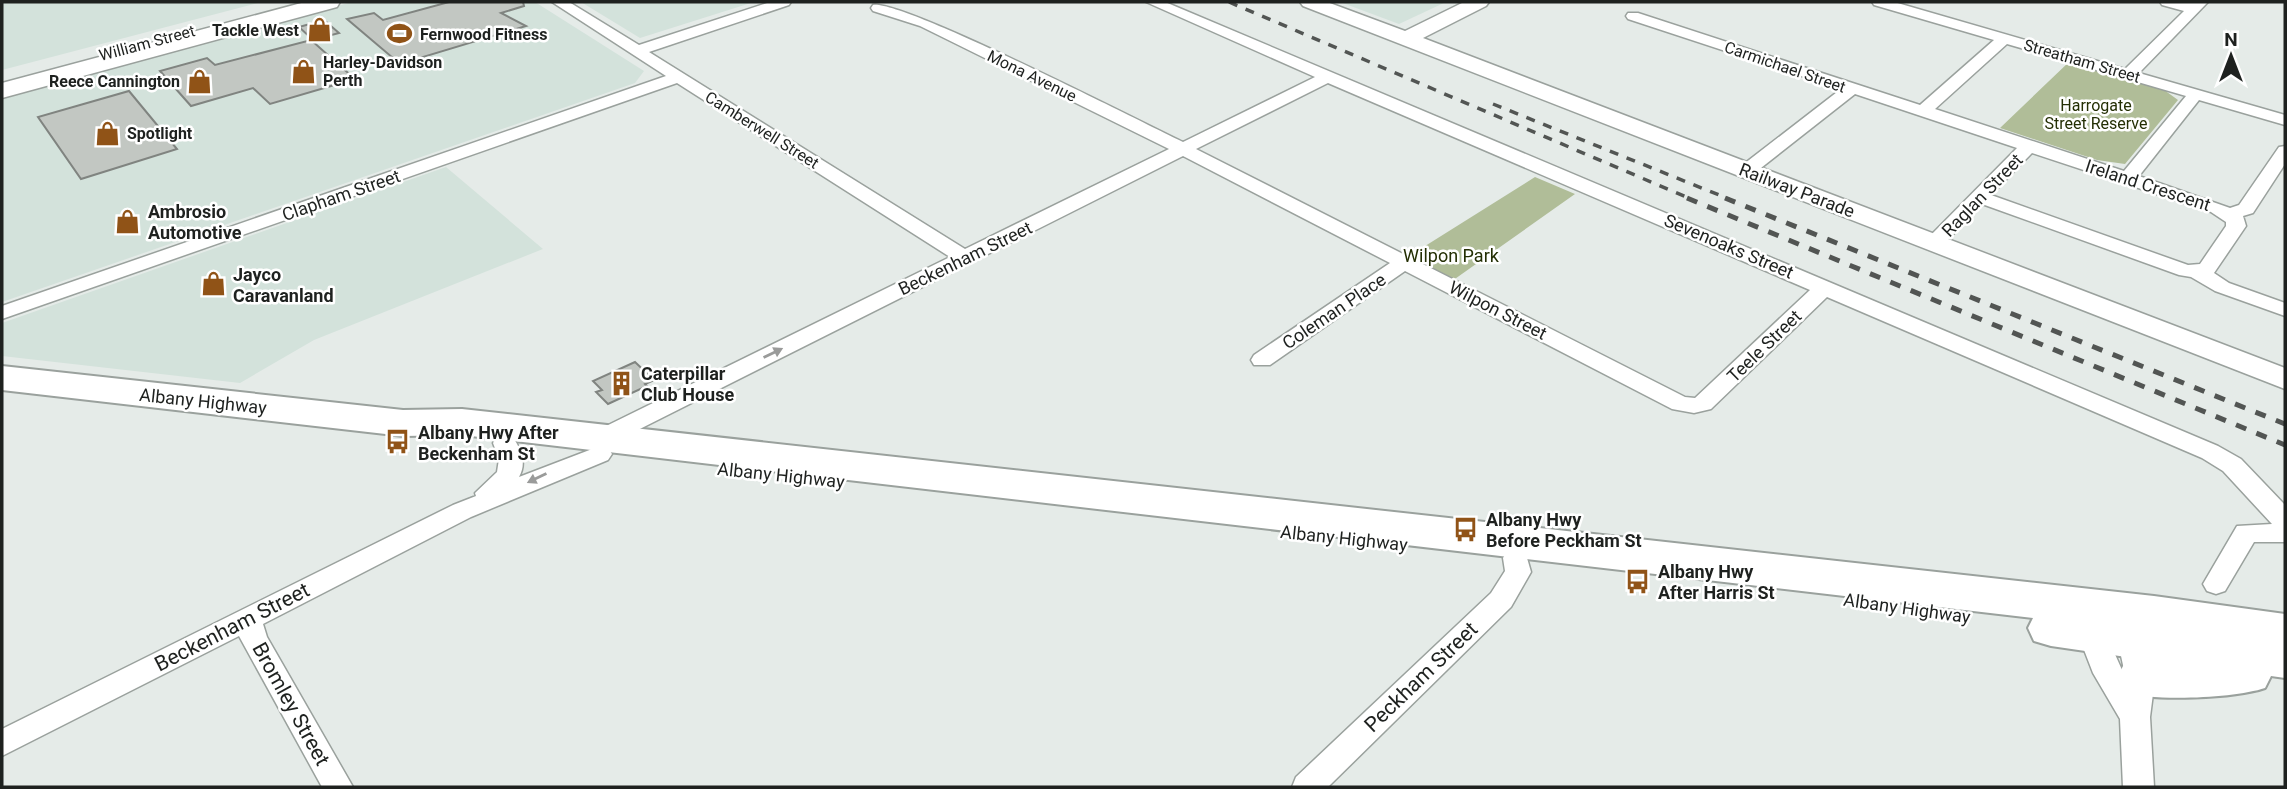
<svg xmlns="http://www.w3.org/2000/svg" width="2287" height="789" font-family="Roboto,sans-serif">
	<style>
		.built { fill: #d3e2db }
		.green { fill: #b0bd98 }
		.building { fill: #c2c7c2; stroke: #808480; stroke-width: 2 }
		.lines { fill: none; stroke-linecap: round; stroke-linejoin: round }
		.street-casing { stroke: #9aa19d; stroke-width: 3 }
		.secondary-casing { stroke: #9aa19d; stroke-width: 3 }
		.primary-casing { stroke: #9aa19d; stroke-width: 3 }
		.highway-casing { stroke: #9aa19d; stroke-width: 4 }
		.street { fill: #fff; fill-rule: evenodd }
		.secondary { fill: #fff; fill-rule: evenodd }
		.primary { fill: #fff; fill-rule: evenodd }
		.highway { fill: #fff; fill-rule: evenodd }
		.rail-far1 { stroke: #525553; stroke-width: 3.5; stroke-dasharray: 9 9; stroke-linecap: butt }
		.rail { stroke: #525553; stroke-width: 5; stroke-dasharray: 11 11; stroke-linecap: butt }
		.oneway { fill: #9a9b9a }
		.labels { text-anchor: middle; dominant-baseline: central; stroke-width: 5; stroke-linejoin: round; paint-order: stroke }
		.far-poi-label { font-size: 16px; font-weight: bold; fill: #1e211f; stroke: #fff; text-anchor: start }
		.far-street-label { font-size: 16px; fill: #1e211f; stroke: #fff }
		.far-park-label { font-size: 16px; fill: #242f04; stroke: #fff }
		.street-label { font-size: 18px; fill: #1e211f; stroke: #fff }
		.poi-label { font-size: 18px; font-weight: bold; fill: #1e211f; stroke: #fff; text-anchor: start }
		.park-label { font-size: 18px; fill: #242f04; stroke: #fff }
		.near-street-label { font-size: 21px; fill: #1e211f; stroke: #fff }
	</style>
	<rect width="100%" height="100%" fill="#e5ebe8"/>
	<path class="built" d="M2,2h260l-260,68z
		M352,2h183l109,69 -9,12 -633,219v-205z
		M581,2h173l-114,36z
		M1340,2h106l-47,22z
		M446,167l97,82 -229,91 -74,43 -238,-27v-33z"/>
	<path class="green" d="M2070,61l90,26 18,13 -53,64 -28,-4 -97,-32z
		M1535,177l40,17 -123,87 -46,-23z"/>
	<path class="building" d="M449,2h74l1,4 -23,7 25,13 -126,38 -53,-45 27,-6 9,7z
		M324,20l15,13 -26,7 -14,-13z
		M311,40l44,39 -85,25 -17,-16 -62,18 -31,-35 47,-13 8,7z
		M129,91l48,58 -96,30 -43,-62z
		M635,362l17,16 -3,1 3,2 -7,3 2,2 -39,18 -12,-12 6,-2 -9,-9z"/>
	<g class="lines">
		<defs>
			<path id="street" d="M552,2h17l70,43 131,-43h21l-2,3 -140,47 316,197 204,-100 -249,-123 -47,-15 -2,-3 2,-3c30,-5 266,116 310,137l132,-65 -169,-75h19l1053,444 23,13 44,46v37h-31l-29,49 -9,3 -9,-3 -4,-7 34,-58 35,-2 -49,-53 -21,-13 -375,-161 -116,112 -17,4 -22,-4 -267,-138 -135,94h-16l-3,-5 3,-5 136,-92 -207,-107 -573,288 -8,2 -8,-2 -4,-6 4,-6 356,-175 -273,-174 -675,236v-13l664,-230zM1328,83l482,207 -115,108 -10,-1 -489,-248z
				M1872,2h22l231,67 59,-58 -22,-6 -2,-3h48l-69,71 146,42v10l-86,-25 -60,76 91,32 9,-3 40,-58 6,-1v18l-32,49 -10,3 3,10 -32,47 15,10 56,20v13l-70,-25 -24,-14 -12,-2 -197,-71 -41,43h-14l-3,-4 3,-4 90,-91 -162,-54 -103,81h-12l-3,-4 3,-4 101,-78 -213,-70 -2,-3 2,-3h10l282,92 74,-65 -120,-35zM2007,44l179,52 -62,75 -189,-62zM2032,153l179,59 15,10v4l-26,38 -12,1 -197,-70z
				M505,435l8,2c8,13 14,26 6,40l81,-31 8,2 4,6 -4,6 -137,57 -208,107 4,13 86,150h-31l-83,-151 -237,120v-27l451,-224 23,-9 -1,-3 22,-21 2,-13 -6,-16 4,-6z
				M1516,548l9,3 6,21 -20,35 -183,180h-36l4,-10 195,-184 14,-22 -2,-13 4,-7z
				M2088,613l10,3 28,63 -11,-51 4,-8 10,-3 10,3 16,58 -5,39 4,70h-31l-3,-68 -27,-46 -19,-49 4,-8z"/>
			<path id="secondary" d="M1300,2h27l78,29 59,-29h25l-3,4 -63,32 862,330v21l-982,-383z"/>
			<path id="primary" d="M305,2h35l-3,5 -335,91v-15z"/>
			<path id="highway" d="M2,366l401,44 59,-1 1692,187 131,18v64l-14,-2 -6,12c-30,10 -111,14 -141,4l-7,-14 7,-14 16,-5 -89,-13 -17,-5 -6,-13 5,-10 -1571,-183 -59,1 -401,-46z"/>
		</defs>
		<use href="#street" class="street-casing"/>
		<use href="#secondary" class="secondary-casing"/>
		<use href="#primary" class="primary-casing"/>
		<use href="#highway" class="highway-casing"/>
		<use href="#street" class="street"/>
		<use href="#secondary" class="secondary"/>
		<use href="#primary" class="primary"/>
		<use href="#highway" class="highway"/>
		<path class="rail-far1" d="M1229,2l462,197
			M1493,104l236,95"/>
		<path class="rail" d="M1687,198l598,247
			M1725,198l560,226"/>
	</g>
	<defs><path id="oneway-solid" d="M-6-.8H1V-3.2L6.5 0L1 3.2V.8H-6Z" transform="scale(1.75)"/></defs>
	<g class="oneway">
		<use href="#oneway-solid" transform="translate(773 353) rotate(-26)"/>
		<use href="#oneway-solid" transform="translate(537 478) rotate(154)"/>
	</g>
	<defs>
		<symbol id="shop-bare" viewBox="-9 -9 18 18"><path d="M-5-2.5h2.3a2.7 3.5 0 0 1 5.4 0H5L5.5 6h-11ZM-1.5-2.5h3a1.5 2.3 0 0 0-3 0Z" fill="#905317" stroke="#fff" stroke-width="2.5" paint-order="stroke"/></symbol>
		<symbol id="stadium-bare" viewBox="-9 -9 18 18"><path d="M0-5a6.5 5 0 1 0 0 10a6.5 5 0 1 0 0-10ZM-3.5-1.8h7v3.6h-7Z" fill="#905317" stroke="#fff" stroke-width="2.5" paint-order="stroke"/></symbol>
		<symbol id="building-bare" viewBox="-9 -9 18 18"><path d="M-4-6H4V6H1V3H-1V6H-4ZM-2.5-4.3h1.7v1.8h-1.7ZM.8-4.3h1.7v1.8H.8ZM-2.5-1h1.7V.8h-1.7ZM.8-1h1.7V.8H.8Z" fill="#905317" stroke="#fff" stroke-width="2.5" paint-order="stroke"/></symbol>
		<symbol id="bus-bare" viewBox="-9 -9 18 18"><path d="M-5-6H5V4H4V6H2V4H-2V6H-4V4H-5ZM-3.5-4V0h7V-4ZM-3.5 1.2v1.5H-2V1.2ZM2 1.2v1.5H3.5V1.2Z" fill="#905317" stroke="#fff" stroke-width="2.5" paint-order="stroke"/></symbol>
	</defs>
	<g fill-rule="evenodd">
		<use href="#shop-bare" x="302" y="12" width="35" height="35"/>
		<use href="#stadium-bare" x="382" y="16" width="35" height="35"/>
		<use href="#shop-bare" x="286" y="54" width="35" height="35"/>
		<use href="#shop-bare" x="182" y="64" width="35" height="35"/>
		<use href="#shop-bare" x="90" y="116" width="35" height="35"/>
		<use href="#shop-bare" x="110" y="204" width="35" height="35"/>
		<use href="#shop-bare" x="196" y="266" width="35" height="35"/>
		<use href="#building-bare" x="604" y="366" width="35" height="35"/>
		<use href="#bus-bare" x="380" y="424" width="35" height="35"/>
		<use href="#bus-bare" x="1448" y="512" width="35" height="35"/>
		<use href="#bus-bare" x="1620" y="564" width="35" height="35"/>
	</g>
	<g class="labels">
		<g class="far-poi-label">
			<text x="299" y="30" text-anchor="end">Tackle West</text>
			<text x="420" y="34">Fernwood Fitness</text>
			<text x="323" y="62">Harley-Davidson<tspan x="323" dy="18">Perth</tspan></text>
			<text x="180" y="81" text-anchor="end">Reece Cannington</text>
			<text x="127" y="133">Spotlight</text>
		</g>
		<g class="far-street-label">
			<text transform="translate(147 43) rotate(-15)">William Street</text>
			<text transform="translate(2082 61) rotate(16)">Streatham Street</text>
			<text transform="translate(1785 67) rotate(19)">Carmichael Street</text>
			<text transform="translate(1032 76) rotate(26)">Mona Avenue</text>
			<text transform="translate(762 130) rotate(32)">Camberwell Street</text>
		</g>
		<g class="far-park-label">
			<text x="2096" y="105">Harrogate<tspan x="2096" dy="18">Street Reserve</tspan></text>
		</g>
		<g class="street-label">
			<text transform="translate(2148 185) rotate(18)">Ireland Crescent</text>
			<text transform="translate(1797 190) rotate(21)">Railway Parade</text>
			<text transform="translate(341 195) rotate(-19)">Clapham Street</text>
			<text transform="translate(1982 195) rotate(-46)">Raglan Street</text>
			<text transform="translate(1729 246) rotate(23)">Sevenoaks Street</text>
			<text transform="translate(965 258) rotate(-26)">Beckenham Street</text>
			<text transform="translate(1498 310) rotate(27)">Wilpon Street</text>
			<text transform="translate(1334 311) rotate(-34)">Coleman Place</text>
			<text transform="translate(1764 346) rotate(-44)">Teele Street</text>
			<text transform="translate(203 401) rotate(6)">Albany Highway</text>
			<text transform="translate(781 475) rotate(6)">Albany Highway</text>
			<text transform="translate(1344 538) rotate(6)">Albany Highway</text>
			<text transform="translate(1907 608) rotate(8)">Albany Highway</text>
		</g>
		<g class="poi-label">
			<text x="148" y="211">Ambrosio<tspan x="148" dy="21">Automotive</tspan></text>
			<text x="233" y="274">Jayco<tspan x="233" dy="21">Caravanland</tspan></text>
			<text x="641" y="373">Caterpillar<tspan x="641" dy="21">Club House</tspan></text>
			<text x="418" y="432">Albany Hwy After<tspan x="418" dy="21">Beckenham St</tspan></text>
			<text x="1486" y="519">Albany Hwy<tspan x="1486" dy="21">Before Peckham St</tspan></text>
			<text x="1658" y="571">Albany Hwy<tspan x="1658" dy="21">After Harris St</tspan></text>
		</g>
		<g class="park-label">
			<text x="1451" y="255">Wilpon Park</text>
		</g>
		<g class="near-street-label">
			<text transform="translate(232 627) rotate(-27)">Beckenham Street</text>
			<text transform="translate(1421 677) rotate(-44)">Peckham Street</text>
			<text transform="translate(291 704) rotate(61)">Bromley Street</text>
		</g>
	</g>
	<rect width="2287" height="789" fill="none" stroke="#1e211f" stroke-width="7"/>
	<g transform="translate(2231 56)" stroke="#ffffff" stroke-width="5" paint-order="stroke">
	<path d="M0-5L12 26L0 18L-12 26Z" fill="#1e211f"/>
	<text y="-10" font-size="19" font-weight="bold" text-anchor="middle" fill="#1e211f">N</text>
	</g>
</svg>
